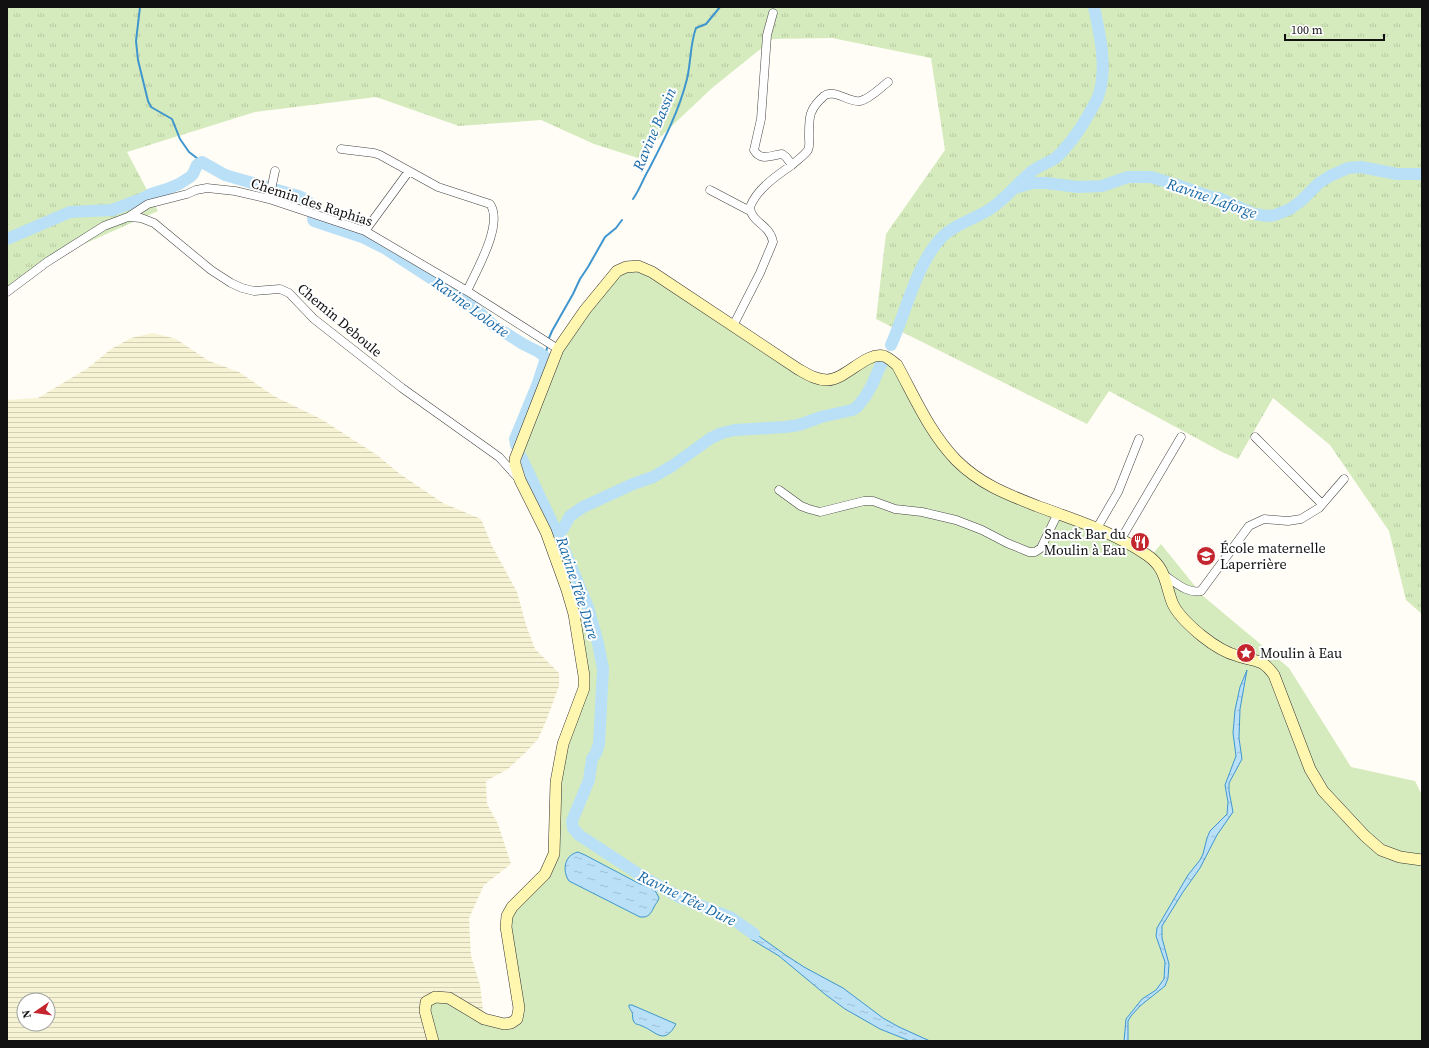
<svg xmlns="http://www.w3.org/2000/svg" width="1429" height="1048" font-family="'Source Serif 4',serif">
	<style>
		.farmland { fill: url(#farmland-rules); fill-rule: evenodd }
		.grass { fill: url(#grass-tufts) }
		.park { fill: #d5ebbd }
		.water { fill: url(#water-ripples); stroke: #3f96cf }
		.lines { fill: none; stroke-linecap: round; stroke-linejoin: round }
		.stream { stroke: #3f96cf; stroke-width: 2 }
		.river { stroke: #b9e0f7; stroke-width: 12 }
		.street-casing { stroke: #444; stroke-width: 9 }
		.secondary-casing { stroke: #333; stroke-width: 12 }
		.street { stroke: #fff; stroke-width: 8 }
		.secondary { stroke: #fff6b0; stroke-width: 11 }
		.labels { text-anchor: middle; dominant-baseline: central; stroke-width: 4; stroke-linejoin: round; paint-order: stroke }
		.street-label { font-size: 14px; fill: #111; stroke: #fff }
		.poi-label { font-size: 14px; fill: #111; stroke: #fff; text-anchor: start }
		.water-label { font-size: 15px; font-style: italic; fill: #1768a6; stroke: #fff }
	</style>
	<defs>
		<pattern id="farmland-rules" width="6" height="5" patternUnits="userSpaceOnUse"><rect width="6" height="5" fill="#f6f3d4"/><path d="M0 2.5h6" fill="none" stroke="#d2cfb5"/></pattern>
		<pattern id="grass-tufts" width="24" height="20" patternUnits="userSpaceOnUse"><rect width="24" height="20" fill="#d5ebbd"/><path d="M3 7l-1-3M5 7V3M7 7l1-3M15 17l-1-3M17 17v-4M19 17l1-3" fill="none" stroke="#b6c8a1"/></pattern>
		<pattern id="water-ripples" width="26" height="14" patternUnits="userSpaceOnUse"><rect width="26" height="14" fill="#b9e0f7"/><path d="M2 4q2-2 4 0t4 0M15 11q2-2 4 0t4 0" fill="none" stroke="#9ebfd3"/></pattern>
	</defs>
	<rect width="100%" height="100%" fill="#fffdf5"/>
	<path class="farmland" d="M153,333l23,6 33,22 30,11 35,24 47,23 56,36 23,19 43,29 38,16 11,27 25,46 9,33 9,24 24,24v13l-13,35 -8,18 -13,14 -17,16 -22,12 1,23 11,20 13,40 -27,21 -15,33 2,38 9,29 4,34 -51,22h-426v-641l31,-2 50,-30 23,-19 20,-11zM24,1000h24v24h-24z"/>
	<path class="grass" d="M7,7h1415v607l-16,-14 -17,-69 -59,-86 -57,-47 -35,61 -16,-7 -113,-61 -22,33 -211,-105 10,-85 59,-84 -14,-92 -99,-20 -59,1 -61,49 -74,70 -44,-14 -53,-24 -82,6 -83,-29 -121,15 -128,40 31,59 -112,50 -39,26z"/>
	<path class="park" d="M638,266l180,113 67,-23 34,51 57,71 174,79 11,-13 42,52 86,72 62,99 64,14 7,14v246h-989l-7,-39 9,-5 49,22h33l-10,-103 47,-62 2,-72 25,-83 -7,-85 -59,-150 43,-115 59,-78z"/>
	<path class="water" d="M1247,670l-7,39 -1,29 3,21 -13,24v8l4,21 -16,23 -17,33 -17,24 -21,34v12l7,26 -1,14 -3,8 -25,20 -9,10 -3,5v20h-4l2,-22 16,-20 14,-9 8,-11 1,-17 -9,-26 1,-8 31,-53 12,-15 3,-6 4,-16 3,-7 17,-17 1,-12 -3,-17 11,-29 -3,-23 2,-23 5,-23z
		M578,852l7,3 55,29 10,3 6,5 3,6c-1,4 -3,5 -5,9 -3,6 -5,11 -14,10l-71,-36c-7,-10 -5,-26 9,-29z
		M742,924l5,1 9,9 31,22 17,11 39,21 40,30 16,9 31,14h-20l-30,-12 -35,-20 -19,-14 -47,-39 -28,-17 -5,-5z
		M629,1005h3l44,19c-12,22 -19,8 -34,2 -3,-2 -7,-1 -8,-4 -2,-3 -1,-7 -2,-10 -1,-1 -2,-3 -3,-5z"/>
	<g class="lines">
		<path class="stream" d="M140,7l-4,34 2,19 10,41 3,6 21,12 8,20 9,13 13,10
			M1095,10l1,-3
			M633,199c7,-10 10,-20 16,-30 15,-29 30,-58 38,-90 4,-17 3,-35 9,-51l10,-4 14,-17
			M549,338l3,-7 21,-37 7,-15 8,-12 17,-30 11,-9 6,-8
			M545,357l2,-9"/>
		<path class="river" d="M1015,188l18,-5h13l32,4 24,-1 26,-9h23l29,9 31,11 8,1 35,16 13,2 8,-1 15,-6 11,-8 18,-18 11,-7 18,-8 13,-1 36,7h25
			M277,190c11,4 31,5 35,18
			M313,219l1,2 48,16 24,12 66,43 24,17 17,16 30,19 16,8 6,5v4l-7,22 -23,56 1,6
			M7,239l63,-27 42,-2 27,-10 12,-6 16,-5 12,-5 11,-7 3,-3 4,-9 5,-3 23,13 41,12
			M891,345c15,-33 25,-80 50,-107 14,-15 36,-19 52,-31 14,-10 25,-24 38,-35 7,-6 18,-9 26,-15 10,-10 19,-22 26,-33 5,-9 11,-18 15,-27 10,-28 2,-62 -4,-90
			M521,457l37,78 30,72 10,36 5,26 -4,75 -3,9 -4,6 -3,21 -17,41 1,7 6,7 64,42 38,21 49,19 24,17
			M558,535l5,-6 7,-13 13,-9 50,-23 20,-7 19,-11 39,-28 11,-5 13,-3 50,-3 14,-2 22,-8 31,-7 5,-3 8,-10 7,-12 10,-23"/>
		<defs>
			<path id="street" d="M341,149l33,4 6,2 58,32 52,17c14,20 -14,67 -23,87
				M792,165c5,-5 12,-9 16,-15 2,-4 1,-8 1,-12 0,-20 -1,-28 15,-42 10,-8 25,7 36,5 10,-2 20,-13 28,-19
				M710,190l40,21
				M269,199l6,-28
				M128,217l20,-13 39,-10 9,-4 11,-2 28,3 34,8 96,32 102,60 91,58
				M365,231l44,-60
				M7,292l40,-30 57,-36 24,-9 13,1 13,5 57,47 20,13 11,5 12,3 26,-2 9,4 25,26 88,69 97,69 19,21
				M733,326l27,-53 13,-31c-3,-18 -22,-19 -23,-35 7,-18 26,-31 42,-42l-6,-8 -4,-3c-11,1 -21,8 -28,-4l7,-31 6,-84 6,-22
				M1255,437l67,67
				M779,490l22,16 8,3 11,3 44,-11h9l22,8 27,3 34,8 26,10 25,13 22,9h6l6,-4 17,-35
				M1097,528l21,-36 21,-53
				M1121,539l60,-102
				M1164,575c11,7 23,19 37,16l48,-65 15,-7 24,2 13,-2 18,-11 25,-29"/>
			<path id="secondary" d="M433,1041l-8,-30 1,-9 9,-5 14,1 35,21 20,5 7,-1 6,-4 2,-11 -13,-81 1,-11 5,-9 33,-33 9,-20 2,-72 7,-38 21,-56v-12l-10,-62 -7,-24 -21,-58 -26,-52 -5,-16v-5l43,-110 27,-39 32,-39 9,-4 12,-1 14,6 146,97c9,5 18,11 29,11 20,-1 38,-28 57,-24 5,2 9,6 13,9 18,33 33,68 59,95 24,24 50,34 81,46 38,14 77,26 110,49 19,13 18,28 25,47 5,13 19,25 30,34 10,8 24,17 36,20 18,6 24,2 36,19l36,94 13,22 42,45 16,14 19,7 22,3"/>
		</defs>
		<use href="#street" class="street-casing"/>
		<use href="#secondary" class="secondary-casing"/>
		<use href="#street" class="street"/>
		<use href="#secondary" class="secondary"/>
	</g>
	<defs>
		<symbol id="restaurant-disc" viewBox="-11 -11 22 22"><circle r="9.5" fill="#c4262e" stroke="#fff"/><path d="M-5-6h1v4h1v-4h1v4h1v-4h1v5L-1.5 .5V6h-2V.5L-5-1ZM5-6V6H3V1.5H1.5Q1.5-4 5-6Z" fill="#fff"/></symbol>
		<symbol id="school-disc" viewBox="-11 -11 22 22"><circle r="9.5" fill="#c4262e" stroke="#fff"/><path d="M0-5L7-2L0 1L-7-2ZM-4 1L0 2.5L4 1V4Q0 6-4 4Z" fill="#fff"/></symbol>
		<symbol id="sight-disc" viewBox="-11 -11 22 22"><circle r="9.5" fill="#c4262e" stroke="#fff"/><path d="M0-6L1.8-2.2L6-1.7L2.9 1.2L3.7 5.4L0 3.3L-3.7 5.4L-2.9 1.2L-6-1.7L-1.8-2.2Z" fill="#fff"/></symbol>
	</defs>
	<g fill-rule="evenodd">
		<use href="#restaurant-disc" x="1129" y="531" width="22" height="22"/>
		<use href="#school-disc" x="1195" y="545" width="22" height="22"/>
		<use href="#sight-disc" x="1235" y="642" width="22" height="22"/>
	</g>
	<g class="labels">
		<g class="street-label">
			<text transform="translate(312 202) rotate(18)">Chemin des Raphias</text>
			<text transform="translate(340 320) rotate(40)">Chemin Deboule</text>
		</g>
		<g class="poi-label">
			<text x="1126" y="534" text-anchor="end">Snack Bar du<tspan x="1126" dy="16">Moulin à Eau</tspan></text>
			<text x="1220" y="548">École maternelle<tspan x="1220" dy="16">Laperrière</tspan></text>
			<text x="1260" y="653">Moulin à Eau</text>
		</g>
		<g class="water-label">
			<text transform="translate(654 129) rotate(-67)">Ravine Bassin</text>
			<text transform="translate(1212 198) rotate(19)">Ravine Laforge</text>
			<text transform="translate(471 307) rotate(36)">Ravine Lolotte</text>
			<text transform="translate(578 588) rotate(72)">Ravine Tête Dure</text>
			<text transform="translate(687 898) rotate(26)">Ravine Tête Dure</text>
		</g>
	</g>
	<rect width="1429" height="1048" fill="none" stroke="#111111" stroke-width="16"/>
	<g transform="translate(36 1012) rotate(257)"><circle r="19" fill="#ffffff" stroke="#a0a0a0"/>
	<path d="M0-3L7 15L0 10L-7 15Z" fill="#c4262e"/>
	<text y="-6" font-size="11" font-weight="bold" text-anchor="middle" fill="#111111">N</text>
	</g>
	<path d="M1285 34v6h99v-6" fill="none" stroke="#111111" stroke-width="2"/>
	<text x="1291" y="34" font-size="12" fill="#111111" stroke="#ffffff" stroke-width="3" paint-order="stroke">100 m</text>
</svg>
